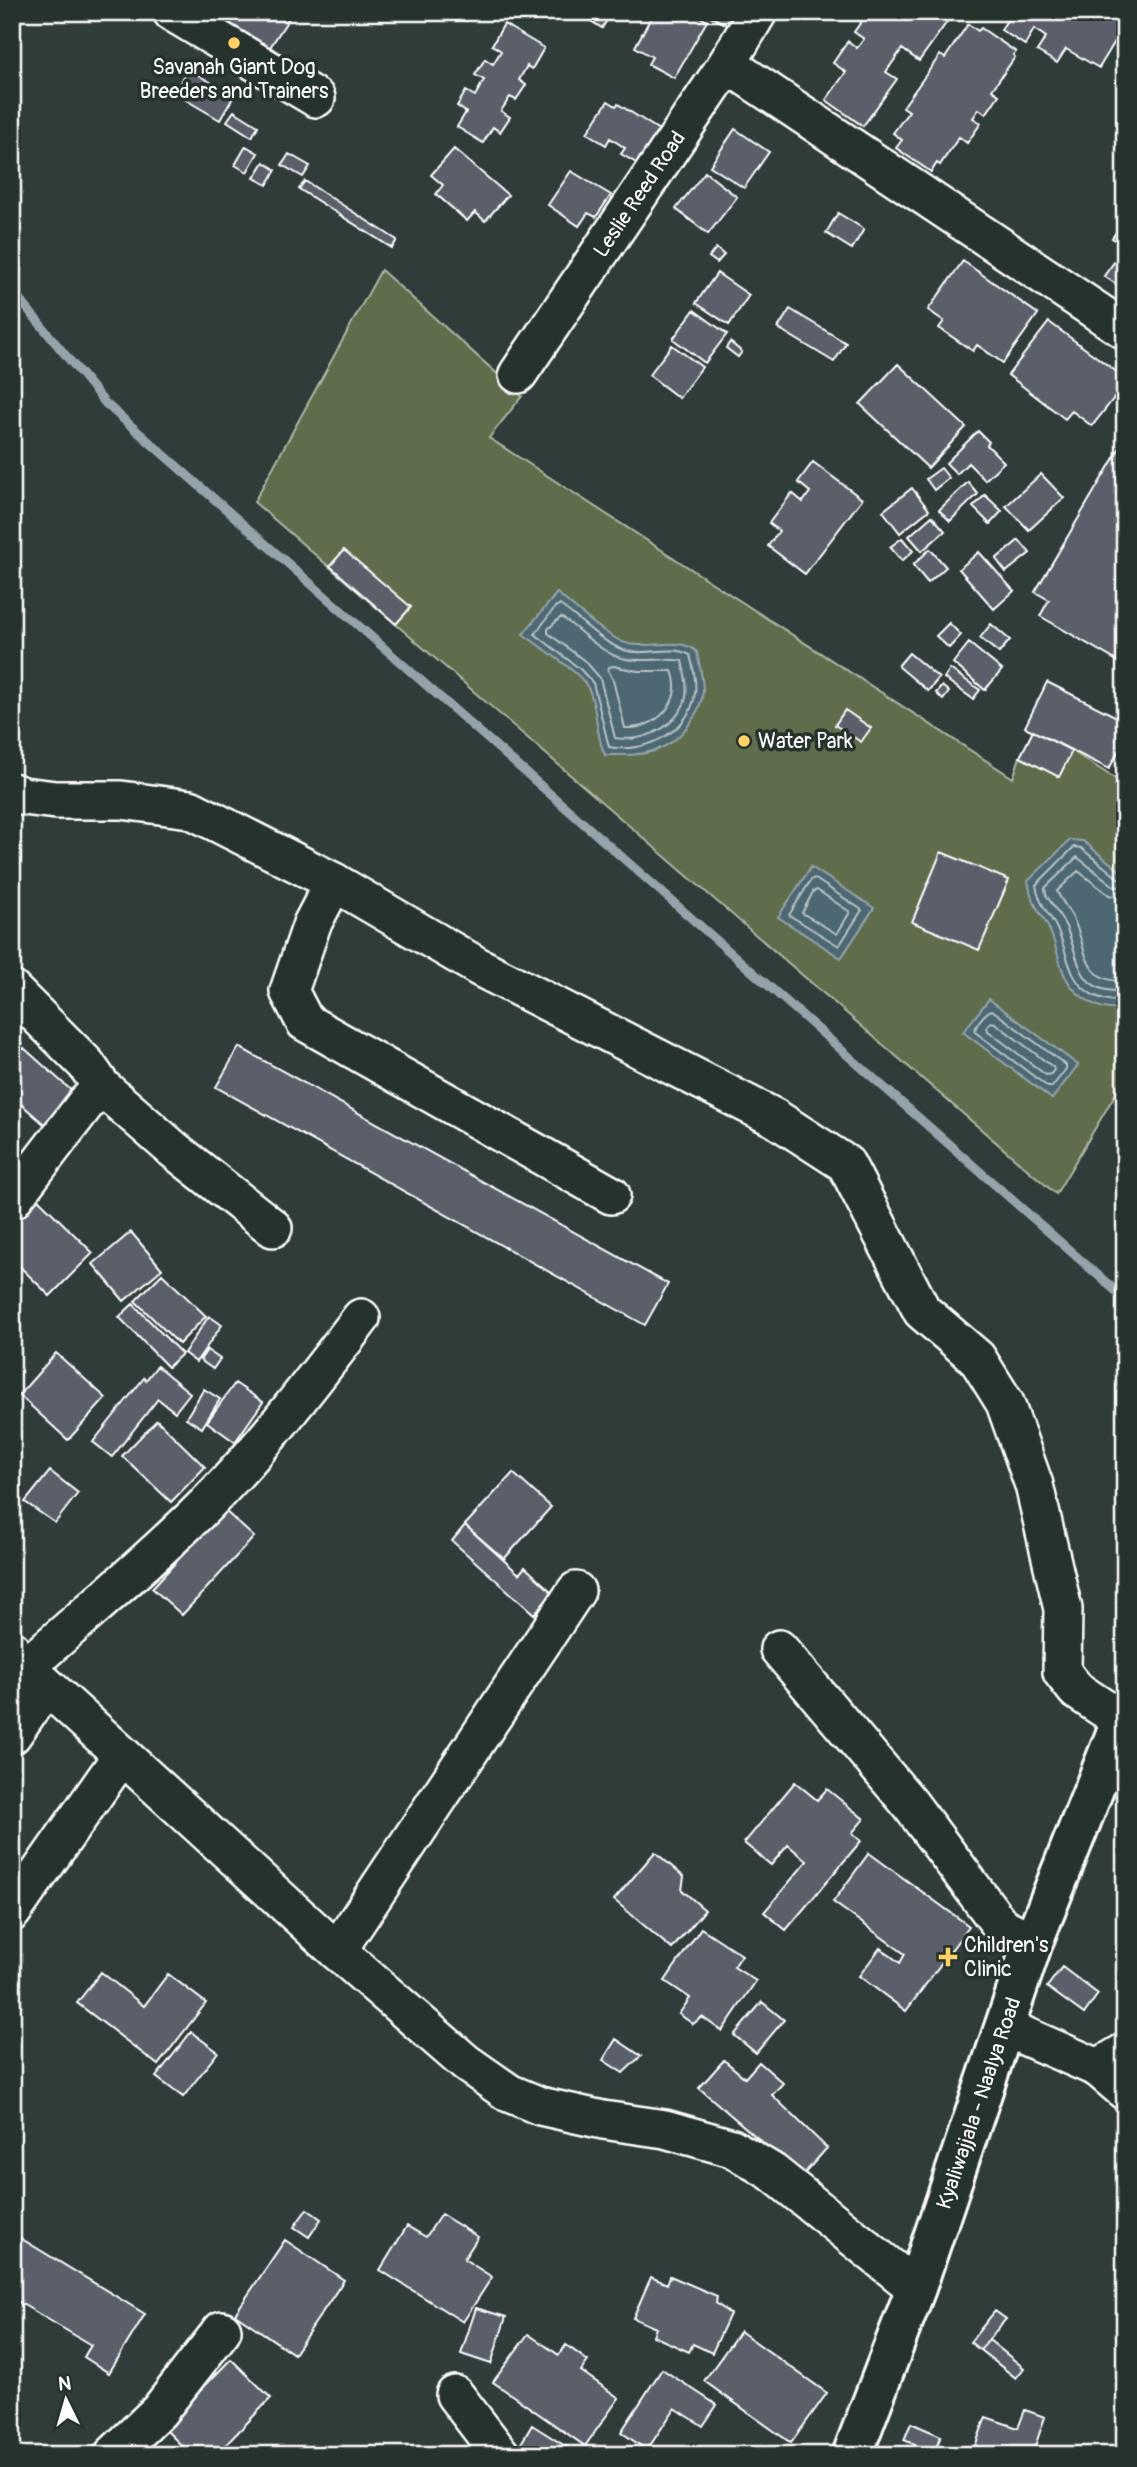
<svg xmlns="http://www.w3.org/2000/svg" width="1137" height="2467" font-family="Pangolin,sans-serif">
	<style>
		.green { fill: #5f6d4e; stroke: #afb6a6; stroke-width: 2 }
		.water { fill: #4e6873; stroke: #95a4ab; stroke-width: 2 }
		.lines { fill: none; stroke-linecap: round; stroke-linejoin: round }
		.shore { stroke: #b8c3c7; stroke-width: 2 }
		.stream { stroke: #95a4ab; stroke-width: 9 }
		.building { fill: #5a5e6b; stroke: #fff; stroke-width: 2 }
		.minor-casing { stroke: #fff; stroke-width: 42 }
		.major-casing { stroke: #fff; stroke-width: 44 }
		.minor { stroke: #26332d; stroke-width: 37 }
		.major { stroke: #26332d; stroke-width: 38 }
		.poi-dot { fill: #ffd166; stroke: #26332d; stroke-width: 2.5 }
		.labels { text-anchor: middle; dominant-baseline: central; stroke-width: 7; stroke-linejoin: round; paint-order: stroke }
		.poi-label { font-size: 21px; fill: #fff; stroke: #26332d; text-anchor: start }
		.street-label { font-size: 21px; fill: #fff; stroke: #26332d }
	</style>
	<rect width="100%" height="100%" fill="#303c39"/>
	<filter id="ink" filterUnits="userSpaceOnUse"><feTurbulence type="fractalNoise" baseFrequency=".0143" numOctaves="2"/><feDisplacementMap in="SourceGraphic" scale="14" xChannelSelector="R" yChannelSelector="G"/><feConvolveMatrix kernelMatrix="1 2 1 2 8 2 1 2 1" color-interpolation-filters="sRGB"/></filter>
	<g filter="url(#ink)">
		<path class="green" d="M381,270l141,126 -33,42 524,340 7,-21 13,-26 39,20 53,34v293l-69,116 -802,-692z"/>
		<path class="water" d="M557,593c17,14 53,47 72,51 22,5 51,-8 68,8 2,12 6,26 6,38 -1,23 -23,51 -44,59 -17,7 -37,6 -54,6 -10,-20 -7,-50 -18,-69 -10,-16 -47,-39 -64,-52z
			M1070,840l13,1 42,34v131c-20,11 -50,-10 -59,-28 -7,-13 -9,-29 -14,-42 -8,-23 -20,-27 -24,-55z
			M811,867l63,41 -33,50 -63,-41z
			M989,999l89,66 -26,34 -89,-67z"/>
		<g class="lines">
			<path class="shore" d="M560,605c19,13 42,38 64,45 21,7 48,-6 66,5 3,11 7,26 5,38 -4,39 -51,61 -86,54l-16,-64 -13,-14 -45,-35 21,-28z
				M561,617c20,13 41,38 65,42 18,3 41,-2 56,2 3,13 8,32 1,45 -13,25 -42,36 -68,32l-15,-60 -14,-16 -38,-29v-4z
				M613,666l24,5h35c13,31 -17,59 -47,57l-12,-48 -5,-10 1,-3z
				M814,878l48,32 -23,36 -50,-31 22,-35z
				M1125,880l-7,-2 -37,-30 -7,-1 -38,38c2,18 14,29 21,44 12,25 10,52 36,66 11,5 20,7 32,5
				M1125,888l-11,-2 -37,-29 -32,31 1,7c7,10 15,21 20,32 15,34 10,67 59,64
				M817,890l33,22 -13,22 -35,-21 11,-21z
				M1125,899l-16,-4 -31,-24 -21,20c5,12 15,22 19,34 12,30 8,57 49,56
				M992,1010l74,55v4l-14,18h-4l-73,-55c0,-7 10,-20 17,-22z
				M991,1022l4,1 58,44 1,3 -3,4 -5,1 -58,-44 -1,-4z"/>
			<path class="stream" d="M12,290l93,113 1020,896"/>
		</g>
		<path class="building" d="M238,12h55l-28,43 -39,-25z
			M577,12h35l-10,16z
			M654,12h37l16,9 -33,57 -26,-14 4,-7 -17,-10z
			M710,12h27l-8,14 -21,-11z
			M868,12l10,6 5,-6h65l4,3 -33,46 -17,-12 -16,23 11,7 -34,47 -37,-26 20,-28 -13,-9 15,-22 9,7 7,-9 -10,-7z
			M1006,12h104l15,9v4l-26,43 -33,-19 -9,14 -20,-12 9,-14 -12,-8 -9,16 -24,-15 9,-15z
			M504,24l40,24 -12,21 -5,-3 -8,14 7,5 -10,15 -6,-3 -9,14 9,6 -10,15 -7,-5 -10,16 -26,-16 9,-15 -9,-6 9,-15 9,5 9,-16 -9,-5 10,-16 8,5 8,-13 -9,-6z
			M968,24l10,7 3,-3 35,24 -3,3 2,2 -23,33 7,5 -13,19 -7,-5 -6,9 8,5 -14,20 -8,-6 -19,28 -3,-2 -6,9 -35,-24 6,-8 -9,-7 16,-22 -6,-4 37,-52 5,3z
			M1125,68v19l-9,-5z
			M188,69l46,27 -14,24 -46,-27z
			M608,101l8,5 2,-2 41,26 -21,34 -17,-10 4,-6 -15,-10 -4,7 -19,-12z
			M234,111l24,15 -6,11 -25,-16z
			M735,129l34,23 -25,36 -34,-22z
			M246,146l12,7 -11,19 -12,-7z
			M454,149l54,46 -23,26 -10,-9 -8,9 -31,-27 7,-9 -12,-10z
			M289,154l21,12 -7,11 -21,-12z
			M264,162l12,8 -9,15 -13,-7z
			M571,171l40,24 -15,22 -8,-4 -9,13 -31,-21z
			M705,172l32,25 -29,37 -32,-25z
			M305,181l92,59 -5,8 -93,-59z
			M838,213l26,16 -12,20 -26,-16z
			M1125,219v28l-13,-9z
			M1125,247v43l-21,-14z
			M716,248l8,7 -7,8 -8,-6z
			M963,261l75,53 -35,49 -26,-18 -4,6 -34,-23 5,-7 -16,-11z
			M717,273l32,22 -20,30 -33,-22z
			M790,309l56,34 -12,19 -56,-34z
			M694,310l33,24 -22,29 -32,-24z
			M1049,322l76,56v6l-33,42 -20,-15 -7,8 -57,-44z
			M730,342l12,10 -4,5 -12,-9z
			M672,345l30,22 -23,31 -30,-23z
			M898,364l68,63 -38,41 -68,-64z
			M978,431l11,11 -2,3 17,17 -19,18 -17,-17 -11,11 -11,-11z
			M1125,439v224l-1,2 -84,-49 9,-16 -14,-8z
			M813,462l49,37 -57,75 -37,-28 11,-15 -10,-8 23,-30 11,9 7,-10 -12,-10z
			M941,468l8,10 -15,12 -8,-11z
			M1041,474l23,24 -35,32 -23,-24z
			M968,482l10,12 -28,27 -11,-11z
			M912,488l17,22 -29,23 -17,-22z
			M985,495l17,16 -12,13 -17,-17z
			M932,516l13,15 -23,20 -13,-15z
			M902,538l11,13 -11,10 -12,-14z
			M1019,540l11,13 -24,19 -10,-13z
			M930,549l16,18 -18,16 -15,-18z
			M344,550l67,57 -15,17 -66,-58z
			M979,552l35,39 -20,18 -35,-40z
			M949,623l12,12 -12,13 -13,-12z
			M991,624l19,16 -11,13 -19,-15z
			M969,643l33,27 -17,20 -32,-27z
			M909,653l30,25 -11,13 -30,-25z
			M950,669l30,21 -7,9 -29,-21z
			M1047,682l78,39v18l-16,30 -84,-42z
			M942,686l7,6 -6,8 -7,-7z
			M845,710l26,18 -10,14 -26,-17z
			M1033,731l39,20 -13,26 -39,-20z
			M941,852l68,28 -30,70 -67,-28z
			M12,1035l10,9 -10,11z
			M239,1047l429,237 -23,41 -429,-238z
			M24,1048l49,44 -29,32 -32,-28v-35z
			M37,1198l56,55 -43,43 -38,-37v-36z
			M131,1232l31,37 -38,32 -31,-37z
			M162,1274l44,42 -27,28 -44,-43z
			M133,1304l49,50 -14,13 -49,-50z
			M209,1316l13,9 -26,37 -12,-9z
			M207,1350l13,9 -7,10 -13,-9z
			M56,1353l50,45 -38,42 -49,-45z
			M157,1366l33,27 -15,19 -17,-13 -46,58 -19,-15 51,-64 2,2z
			M235,1383l28,19 -28,40 -28,-20z
			M204,1389l16,10 -18,29 -16,-10z
			M157,1420l48,47 -34,35 -49,-46z
			M50,1471l28,22 -23,30 -30,-21z
			M513,1473l38,34 -47,52 -39,-34z
			M224,1510l30,27 -72,78 -30,-27z
			M465,1525l54,49 6,-7 28,26 -19,21 -82,-73z
			M795,1782l22,18 10,-11 37,30 -12,14 9,8 -75,89 -22,-18 43,-51 -19,-16 -17,20 -27,-22z
			M655,1852l29,25 -2,13 23,20 -33,39 -58,-49z
			M869,1853l100,73 -63,85 -47,-35 21,-28 20,15 5,-9 -72,-52z
			M701,1928l41,27 -8,12 22,14 -34,50 -20,-14 -9,7 -14,-10 11,-16 -25,-17z
			M1062,1967l36,27 -14,20 -37,-27z
			M101,1972l43,34 24,-32 38,29 -48,62 -81,-62z
			M762,2002l22,18 -28,33 -22,-18z
			M191,2032l27,20 -35,45 -27,-20z
			M616,2039l25,17 -18,17 -20,-13z
			M724,2060l21,18 14,-16 24,21 -11,12 55,53 -25,28 -103,-88z
			M307,2209l14,10 -12,18 -15,-10z
			M441,2214l37,23 -14,22 28,18 -29,45 -83,-52 27,-44 19,11z
			M12,2233l133,81 -36,59 -25,-16 7,-12 -79,-47z
			M285,2240l59,40 -50,74 -59,-40z
			M670,2276l47,20 -1,7 14,11 -18,39 -19,-9 -4,8 -36,-16 3,-8 -23,-10 18,-41 16,7z
			M476,2308l30,9 -15,47 -30,-10z
			M995,2311l11,8 -26,31 -10,-8z
			M740,2331l87,62 -36,50 -87,-62z
			M528,2334l31,21 7,-10 22,16 -7,10 38,27 -34,48 -92,-64z
			M989,2340l35,28 -8,10 -36,-28z
			M231,2359l40,39 -55,57h-25l-27,-27z
			M662,2369l55,36 -14,21 -28,-18 -28,42 -26,-18z
			M12,2402l11,8 -11,14z
			M1025,2410l20,7 -13,38h-42l-16,-6 12,-32 32,11z
			M911,2423l30,13 -7,17 -30,-13z
			M532,2425l38,24 -4,6h-34l-13,-8z"/>
		<g class="lines">
			<defs>
				<g id="minor">
					<path d="M172,12l144,86"/>
					<path d="M727,64l398,266"/>
					<path id="s1" d="M518,374l209,-310 31,-52"/>
					<path d="M12,792l11,4 33,4h65l69,9 144,73 145,85 296,151 71,46 76,147 55,47 28,45 29,82 29,124 -1,63 14,18 45,30"/>
					<path d="M334,882l-22,42 -23,67 16,31 306,173"/>
					<path d="M12,990l74,74 16,23 71,62 100,79"/>
					<path d="M12,1200l74,-97 16,-16"/>
					<path d="M779,1649l131,155 91,122 32,16"/>
					<path d="M12,1650l14,17 311,284 129,112 43,30 31,13 63,14 62,9 67,19 40,24 144,116"/>
					<path d="M26,1667c53,-47 108,-93 159,-142 66,-62 121,-135 176,-207"/>
					<path d="M12,1735l34,-49"/>
					<path d="M12,1912l110,-157"/>
					<path d="M337,1951l239,-360"/>
					<path d="M1004,2027l94,41 27,-16"/>
					<path d="M1098,2068l27,23"/>
					<path d="M455,2395l46,60"/>
					<path d="M113,2455l46,-44 63,-81"/>
				</g>
				<g id="major">
					<path id="s2" d="M852,2455l64,-167 117,-346 92,-231"/>
				</g>
			</defs>
			<use href="#minor" class="minor-casing"/>
			<use href="#major" class="major-casing"/>
			<use href="#minor" class="minor"/>
			<use href="#major" class="major"/>
		</g>
	</g>
	<g class="poi-dot">
		<circle cx="234" cy="43" r="7"/>
		<circle cx="744" cy="741" r="7"/>
		<path d="M944.5 1946.5h7v7h7v7h-7v7h-7v-7h-7v-7h7z"/>
	</g>
	<g class="labels">
		<g class="poi-label">
			<text x="234" y="67" text-anchor="middle">Savanah Giant Dog<tspan x="234" dy="24">Breeders and Trainers</tspan></text>
			<text x="758" y="741">Water Park</text>
			<text x="964" y="1945">Children's<tspan x="964" dy="24">Clinic</tspan></text>
		</g>
		<g class="street-label">
			<text stroke="none"><textPath href="#s1" startOffset="217">Leslie Reed Road</textPath></text>
			<text stroke="none"><textPath href="#s2" startOffset="374">Kyaliwajjala - Naalya Road</textPath></text>
		</g>
	</g>
	<rect width="1137" height="2467" fill="none" stroke="#26332d" stroke-width="42"/>
	<rect x="21" y="21" width="1095" height="2425" fill="none" stroke="#fff" stroke-width="2.5" filter="url(#ink)"/>
	<g transform="translate(66 2400) rotate(355)" stroke="#26332d" stroke-width="5" paint-order="stroke">
	<path d="M0-5L12 26L0 18L-12 26Z" fill="#ffffff"/>
	<text y="-10" font-size="19" font-weight="bold" text-anchor="middle" fill="#ffffff">N</text>
	</g>
</svg>
